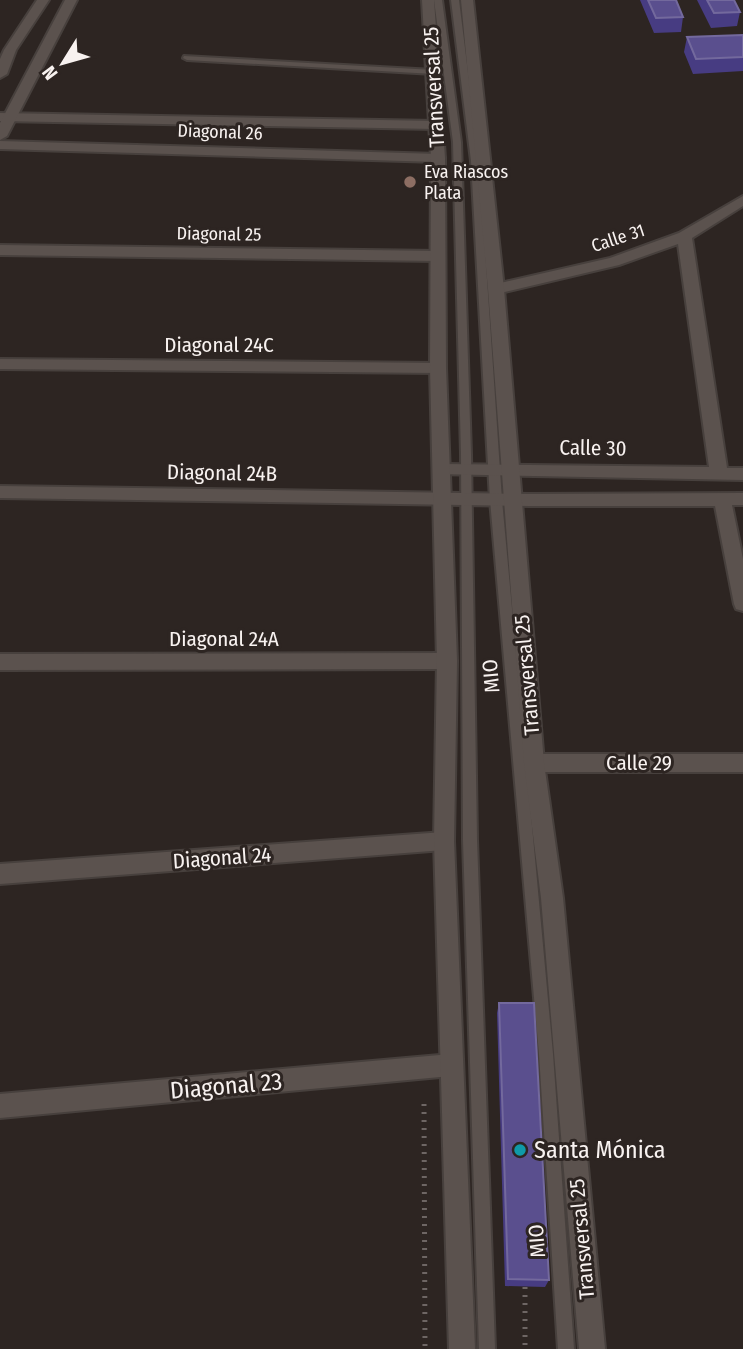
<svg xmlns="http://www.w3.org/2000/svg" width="743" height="1349" font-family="'Fira Sans Condensed',sans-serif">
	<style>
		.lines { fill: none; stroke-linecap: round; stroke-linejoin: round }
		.service-casing { stroke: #47403d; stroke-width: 4 }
		.minor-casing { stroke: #47403d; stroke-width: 4 }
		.tertiary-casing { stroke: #47403d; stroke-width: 4 }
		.secondary-casing { stroke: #47403d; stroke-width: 4 }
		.path { stroke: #6e6664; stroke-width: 5; stroke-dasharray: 2 6; stroke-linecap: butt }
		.service { fill: #5b524e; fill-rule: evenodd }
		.minor { fill: #5b524e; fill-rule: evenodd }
		.tertiary { fill: #5b524e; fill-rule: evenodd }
		.secondary { fill: #5b524e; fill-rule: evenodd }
		.wall { fill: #473c82 }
		.building { fill: #5a4f8e; stroke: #73699d; stroke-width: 2 }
		.education-dot { fill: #8d6e63; stroke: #2d2522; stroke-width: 2.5 }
		.culture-dot { fill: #0f9aa8; stroke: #2d2522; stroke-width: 2.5 }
		.labels { text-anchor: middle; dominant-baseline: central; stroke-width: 6; stroke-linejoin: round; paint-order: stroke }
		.far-street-label { font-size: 18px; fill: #f8f2f0; stroke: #2d2522 }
		.far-poi-label { font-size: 18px; fill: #f8f2f0; stroke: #2d2522; text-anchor: start }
		.street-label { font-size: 21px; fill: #f8f2f0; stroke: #2d2522 }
		.near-street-label { font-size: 24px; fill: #f8f2f0; stroke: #2d2522 }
		.near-poi-label { font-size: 24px; fill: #f8f2f0; stroke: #2d2522; text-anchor: start }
	</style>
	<rect width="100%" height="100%" fill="#2d2522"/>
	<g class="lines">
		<defs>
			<path id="service" d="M434,0h8l19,142 10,312 6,386 18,509h-16l-16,-509 -2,-386 -8,-312z
				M451,0h8l20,161 23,339 51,554 21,295h-16l-19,-295 -49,-554 -19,-339z
				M184,56l250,14 4,2 -4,2 -247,-14 -4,-2z"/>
			<path id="minor" d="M0,113l436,8 7,4 -7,4 -436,-8z
				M0,141l438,13 7,4 -7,4 -438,-13z
				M743,196v10l-51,32 35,230h16v12l-307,-6 -3,-4 9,-6 267,3 -31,-223 -59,21 -123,29 -8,-5 8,-5 114,-26 69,-25z
				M0,245l438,6 7,5 -7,5 -438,-6z
				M0,359l438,4 8,5 -8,5 -438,-4z
				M0,486l531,8 212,-1v12h-11l11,54v52l-7,-2 -2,-5 -19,-98h-184l-531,-8z
				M447,653l7,3 3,5 -3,5 -7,3 -447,1v-16z
				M534,754h209v18h-209l-7,-3 -3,-6 3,-6z
				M444,832l7,2 3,7 -3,7 -7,2 -444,34v-20z
				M451,1054l8,3 4,8 -4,8 -8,3 -451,42v-24z"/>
			<path id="tertiary" d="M37,0h12l-33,50 -9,24 -7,4v-19l4,-9z
				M65,0h12l-70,136 -7,4v-17z"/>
			<path id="secondary" d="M422,0h12l11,158 1,210 11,293 -3,180 21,508h-26l-15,-508 3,-180 -7,-293 1,-210z
				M461,0h12l31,289 40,474 19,135 42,451h-26l-38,-451 -17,-135 -36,-474z"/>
		</defs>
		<use href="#service" class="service-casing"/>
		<use href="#minor" class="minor-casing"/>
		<use href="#tertiary" class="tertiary-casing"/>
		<use href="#secondary" class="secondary-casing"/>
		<path class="path" d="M424,1104l1,245
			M525,1287v62"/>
		<use href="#service" class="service"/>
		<use href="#minor" class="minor"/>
		<use href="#tertiary" class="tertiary"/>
		<use href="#secondary" class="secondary"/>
	</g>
	<path class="wall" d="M640,0h36l7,17 -2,15 -27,1z
		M697,0h37l6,12 -3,14 -26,2z
		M743,35v36l-50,3 -9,-22 3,-15z
		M499,1003l50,277 -4,7 -40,-1 -8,-273z"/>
	<path class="building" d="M648,0h28l7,17 -27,1z
		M707,0h27l6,12 -26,1z
		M743,35v22l-47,2 -9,-22z
		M499,1003h35l15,277 -41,-1z"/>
	<circle class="education-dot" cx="410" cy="182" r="7"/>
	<circle class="culture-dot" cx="520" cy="1150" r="7"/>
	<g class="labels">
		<g class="far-street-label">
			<text transform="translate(220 132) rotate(2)">Diagonal 26</text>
			<text transform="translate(219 234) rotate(1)">Diagonal 25</text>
			<text transform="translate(618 238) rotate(-18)">Calle 31</text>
		</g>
		<g class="far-poi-label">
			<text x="424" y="172">Eva Riascos<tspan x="424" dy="21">Plata</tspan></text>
		</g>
		<g class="street-label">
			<text transform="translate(434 87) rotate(-93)">Transversal 25</text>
			<text x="219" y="345">Diagonal 24C</text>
			<text transform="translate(593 448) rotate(1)">Calle 30</text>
			<text transform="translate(222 473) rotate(1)">Diagonal 24B</text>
			<text x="224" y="639">Diagonal 24A</text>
			<text transform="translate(527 675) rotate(-95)">Transversal 25</text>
			<text transform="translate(491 676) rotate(-95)">MIO</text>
			<text x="639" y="763">Calle 29</text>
			<text transform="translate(222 858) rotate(-4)">Diagonal 24</text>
			<text transform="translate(582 1239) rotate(-95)">Transversal 25</text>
			<text transform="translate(537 1241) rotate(-94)">MIO</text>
		</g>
		<g class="near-street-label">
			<text transform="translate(226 1086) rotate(-5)">Diagonal 23</text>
		</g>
		<g class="near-poi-label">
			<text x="534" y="1150">Santa Mónica</text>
		</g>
	</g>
	<g transform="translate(63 63) rotate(233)" stroke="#2d2522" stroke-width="5" paint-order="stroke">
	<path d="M0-5L12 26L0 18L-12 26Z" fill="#f8f2f0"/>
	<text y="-10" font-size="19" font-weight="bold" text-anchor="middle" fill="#f8f2f0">N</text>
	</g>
</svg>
